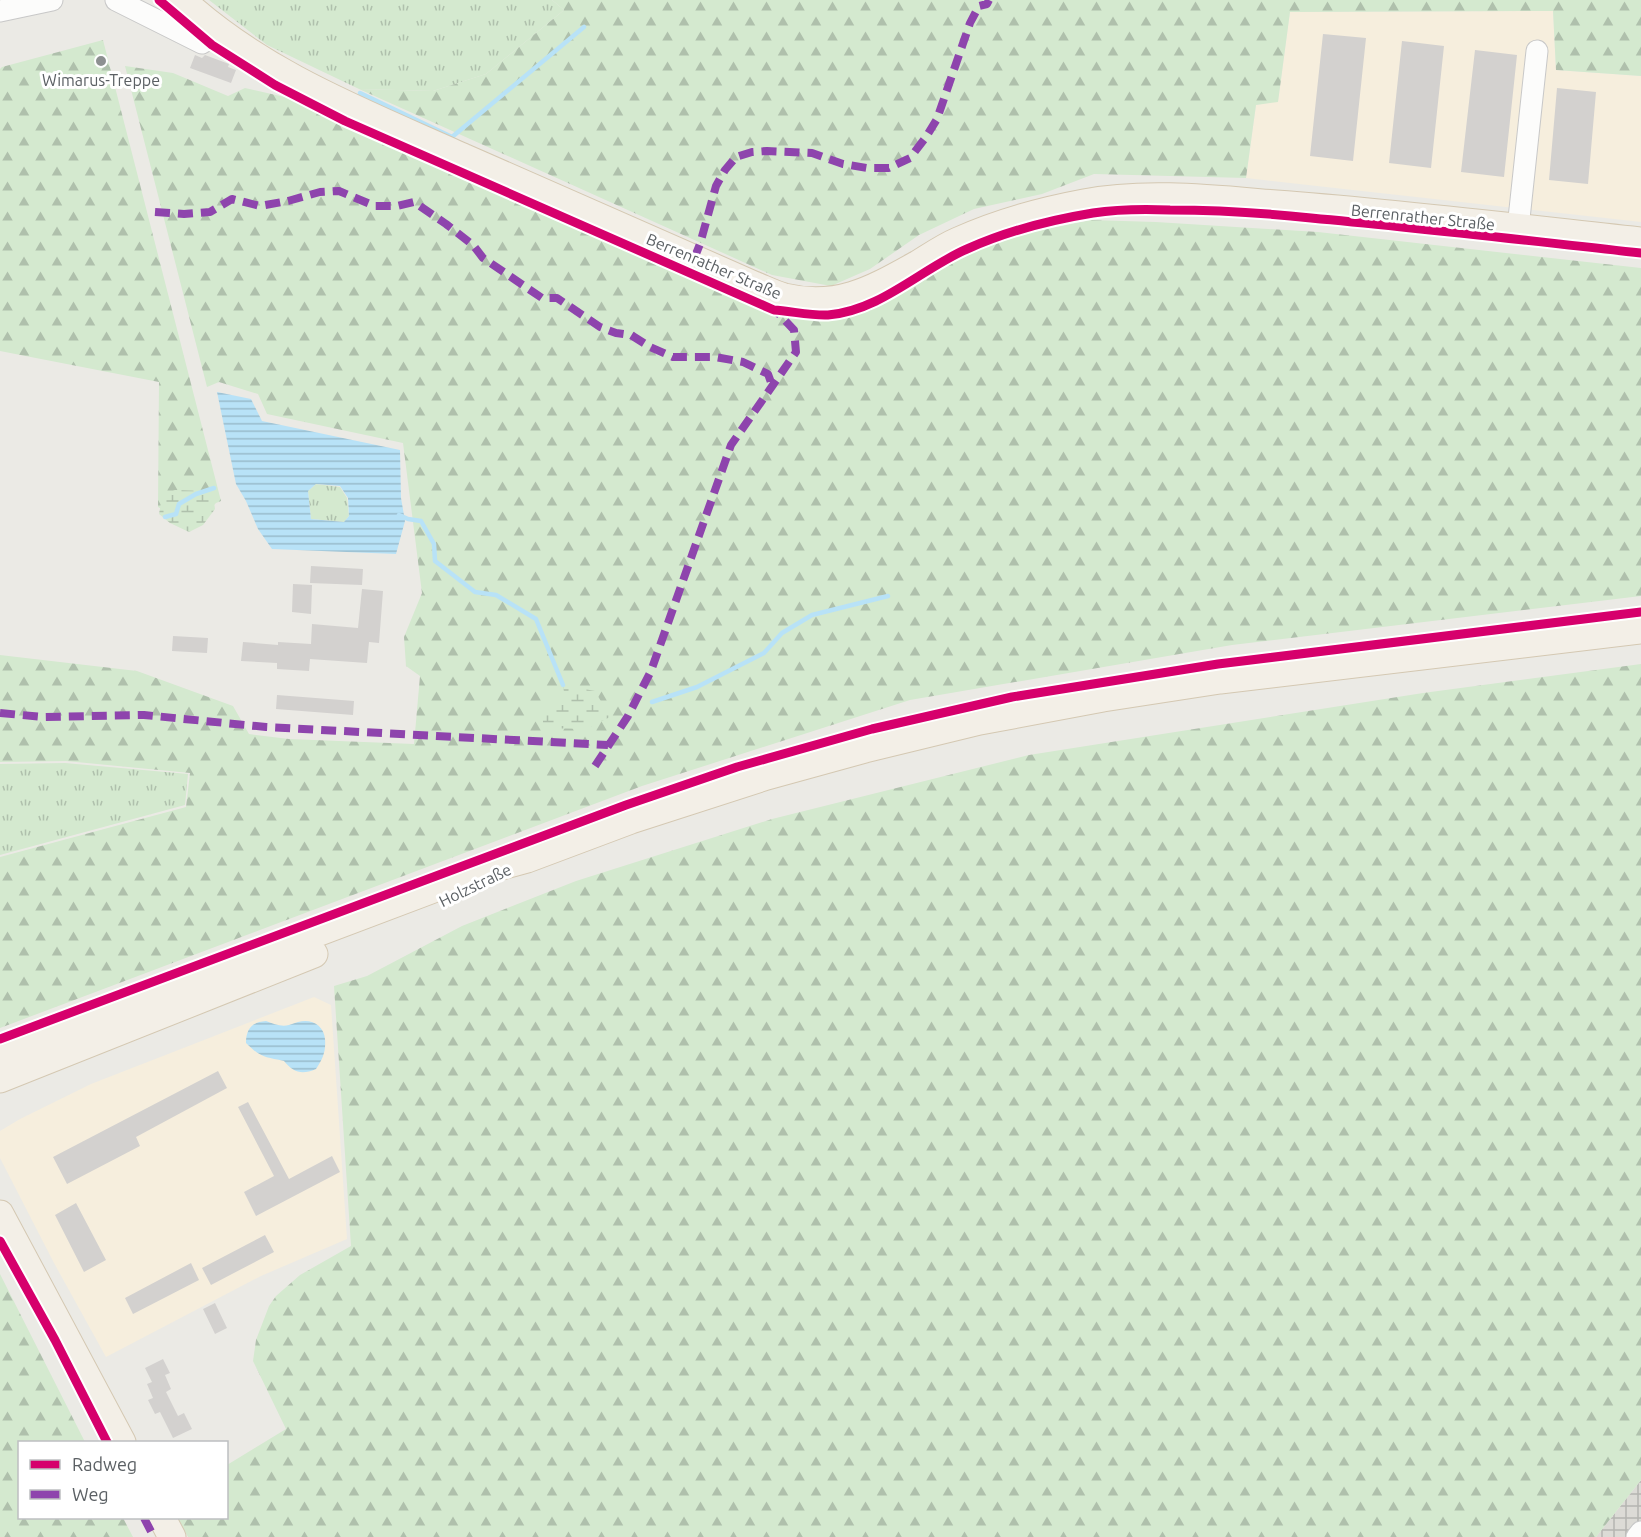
<svg xmlns="http://www.w3.org/2000/svg" width="1641" height="1537" font-family="Ubuntu,sans-serif">
	<style>
		.commercial { fill: #f6eedd }
		.industrial { fill: url(#industrial-grid) }
		.grass { fill: url(#grass-tufts) }
		.forest { fill: url(#forest-firs) }
		.wetland { fill: url(#wetland-marsh) }
		.water { fill: url(#water-rules); fill-rule: evenodd }
		.lines { fill: none; stroke-linecap: round; stroke-linejoin: round }
		.stream { stroke: #b8e2f7; stroke-width: 4.5 }
		.building { fill: #d3d1cf }
		.minor-casing { stroke: #c8c8c8; stroke-width: 23 }
		.major-casing { stroke: #d4c8b2; stroke-width: 29 }
		.minor { stroke: #fcfcfb; stroke-width: 21 }
		.major { stroke: #f3efe7; stroke-width: 27 }
		.quiet { stroke: #8e44ad; stroke-width: 8; stroke-dasharray: 15 8; stroke-linecap: butt }
		.cycleway-casing { stroke: #fff; stroke-width: 13 }
		.cycleway { stroke: #d6006c; stroke-width: 9 }
		.poi-dot { fill: #8d9091; stroke: #fff; stroke-width: 2 }
		.labels { text-anchor: middle; dominant-baseline: central; stroke-width: 6; stroke-linejoin: round; paint-order: stroke }
		.poi-label { font-size: 16px; fill: #5b6064; stroke: #fff }
		.street-label { font-size: 16px; fill: #5b6064; stroke: #fff }
	</style>
	<defs>
		<pattern id="industrial-grid" width="8" height="8" patternUnits="userSpaceOnUse" patternTransform="scale(1.5)"><rect width="8" height="8" fill="#dcdbd6"/><path d="M0 4h8M4 0v8" fill="none" stroke="#b5b5b1"/></pattern>
		<pattern id="grass-tufts" width="24" height="20" patternUnits="userSpaceOnUse" patternTransform="scale(1.5)"><rect width="24" height="20" fill="#d4e9cf"/><path d="M3 7l-1-3M5 7V3M7 7l1-3M15 17l-1-3M17 17v-4M19 17l1-3" fill="none" stroke="#afc0ac"/></pattern>
		<pattern id="forest-firs" width="22" height="20" patternUnits="userSpaceOnUse" patternTransform="scale(1.5)"><rect width="22" height="20" fill="#d4e9cf"/><path d="M5 1l3.5 6h-7zM16 11l3.5 6h-7z" fill="#afc0ac"/></pattern>
		<pattern id="wetland-marsh" width="20" height="14" patternUnits="userSpaceOnUse" patternTransform="scale(1.5)"><rect width="20" height="14" fill="#d4e9cf"/><path d="M1 5h8M5 5V1M11 12h8M15 12V8" fill="none" stroke="#afc0ac"/></pattern>
		<pattern id="water-rules" width="6" height="5" patternUnits="userSpaceOnUse" patternTransform="scale(1.5)"><rect width="6" height="5" fill="#b8e2f7"/><path d="M0 2.5h6" fill="none" stroke="#9bc"/></pattern>
	</defs>
	<rect width="100%" height="100%" fill="#ebeae5"/>
	<path class="commercial" d="M1553,11l3,59 85,6v146l-395,-44 10,-73 22,-4 12,-89z
		M314,997l17,8 16,234 -86,37 -155,81 -52,-94 -54,-105v-27l20,-12 71,-35z"/>
	<path class="industrial" d="M1641,1480v57h-45z"/>
	<path class="grass" d="M209,0h343l12,10 -78,64 -53,17 -74,-2 -92,-44z
		M316,484l24,3 7,11 2,18 -5,6 -33,-3 -3,-28z
		M65,763l123,11 -3,31 -185,50v-91z"/>
	<path class="forest" d="M552,0h1089v76l-85,-6 -3,-59 -263,1 -12,90 -22,3 -10,73 -152,-4 -52,20 -68,15 -55,26 -49,34 -39,17 -59,-11 -413,-186 74,2 53,-17 78,-64z
		M103,40l118,461 -5,2 -19,20 -16,-3 -23,-13 1,-125 -159,-31v-282l2,-2z
		M125,66l48,7 55,23 17,-8 44,10 46,24 451,192 49,3 35,-8 99,-56 33,-15 89,-18 65,2 162,10 323,36v328l-409,49 -322,55 -268,86 -642,242v-171l186,-50 4,-34 -124,-12 -66,1v-107l137,16 96,35 16,28 40,5 125,5 6,-68 -14,-10 -2,-29 18,-44 -19,-150 -136,-29 -9,-20 -39,-12 -12,5z
		M1641,664v816l-45,57h-1408l-10,-19h48l1,-53 59,-36 -33,-68 3,-21 13,-34 7,-10 24,-21 51,-29 -17,-260 33,-10 95,-50 114,-45 196,-62 257,-64 394,-62z
		M0,1274l85,168h-65v76h103l10,19h-133z"/>
	<path class="wetland" d="M175,490l28,1 11,11 1,7 -12,16 -14,7 -19,-9 -11,-9 3,-17 6,-4z
		M563,685l32,6 15,26 -24,12 -43,-1v-14l21,-22z"/>
	<path class="water" d="M217,392l34,7 11,22 138,29 1,48 4,23 -9,33 -124,-5 -14,-20 -12,-28 -10,-17zM316,484l24,2 8,12 1,18 -5,6 -33,-3 -3,-28z
		M266,1021c8,3 15,6 23,4 3,-1 6,-2 9,-3 13,-4 26,3 27,17 1,12 -2,20 -9,30 -14,6 -22,4 -32,-8 -19,-4 -23,-3 -38,-18 0,-14 6,-21 20,-22z"/>
	<g class="lines">
		<path class="stream" d="M360,93l92,44 132,-110
			M399,515l9,4 13,2 13,23 1,17 40,31 21,3 40,24 27,66
			M165,517l11,-3 3,-10 17,-10 18,-6
			M652,702l45,-15 67,-34 18,-20 30,-18 76,-19"/>
	</g>
	<path class="building" d="M1323,34l43,4 -13,123 -43,-5z
		M1402,41l42,5 -13,122 -42,-5z
		M1475,50l42,5 -13,122 -43,-5z
		M195,55l7,3 3,-3 24,9 -1,3 8,3 -5,13 -41,-15z
		M1557,88l39,4 -8,92 -39,-4z
		M311,566l52,3 -1,16 -52,-2z
		M293,584l19,1 -1,29 -19,-2z
		M362,589l21,2 -4,52 -10,-1 -2,21 -57,-4 -1,12 -32,-2v-6l-36,-2 2,-19 35,3v-3l33,2 1,-20 46,4z
		M173,636l35,2 -1,15 -35,-2z
		M277,695l77,6 -1,14 -77,-6z
		M218,1071l9,17 -91,49 4,9 -73,38 -14,-27z
		M248,1102l41,77 43,-23 8,16 -84,44 -12,-24 30,-16 -36,-69z
		M76,1203l30,57 -22,12 -29,-57z
		M265,1235l9,17 -63,33 -9,-17z
		M191,1263l8,17 -66,34 -8,-16z
		M215,1303l12,25 -12,6 -12,-25z
		M163,1359l7,14 -5,2 6,14 -5,3 12,24 6,-3 8,16 -19,9 -13,-26 -5,2 -7,-14 5,-2 -6,-14 5,-2 -7,-14z"/>
	<g class="lines">
		<defs>
			<path id="minor" d="M116,0l86,43
				M0,11l52,-11
				M1518,228l19,-177
				M1637,1537l4,-5"/>
			<path id="major" d="M182,0c80,74 183,113 281,157 97,43 194,86 291,128 10,4 20,9 30,12 54,13 89,-8 134,-33 13,-8 26,-17 40,-23 40,-18 83,-30 126,-38 61,-12 131,-4 192,1 122,9 244,24 365,37
				M0,1056l256,-100 217,-82 54,-15 104,-39 136,-44 98,-27 115,-28 123,-23 117,-18 421,-50
				M0,1079l314,-125
				M0,1214l122,228
				M162,1518l10,19"/>
		</defs>
		<use href="#minor" class="minor-casing"/>
		<use href="#major" class="major-casing"/>
		<use href="#minor" class="minor"/>
		<use href="#major" class="major"/>
		<path class="quiet" d="M155,212l29,2 26,-2 22,-13 28,7 28,-5 32,-9 19,-1 36,15h22l17,-4 32,22 27,21 10,13 59,40h15l43,29 16,6 15,2 19,12 23,10h42l28,5 25,12 4,11
			M694,259l6,-15 16,-58 9,-16 11,-13 16,-5 15,-1 45,2 31,11 24,4h22l21,-10 16,-21 11,-18 33,-96 9,-17 8,-2 2,-4
			M0,713l43,4 101,-2 122,12 342,18
			M595,766l33,-50 23,-45 80,-226 65,-93 -2,-22 -19,-20
			M144,1518l10,19"/>
		<defs>
			<path id="cycleway" d="M159,0l53,45 63,40 70,36 429,189c16,1 39,6 54,5 52,-4 93,-46 139,-66 40,-18 83,-29 126,-36 26,-4 52,-4 77,-3 48,0 94,3 141,8 110,10 220,23 330,35
				M0,1039l626,-234 111,-38 135,-38 140,-32 206,-33 423,-52
				M0,1241l55,99 52,102"/>
		</defs>
		<use href="#cycleway" class="cycleway-casing"/>
		<use href="#cycleway" class="cycleway"/>
	</g>
	<circle class="poi-dot" cx="101" cy="61" r="6"/>
	<g class="labels">
		<g class="poi-label">
			<text x="101" y="80">Wimarus-Treppe</text>
		</g>
		<g class="street-label">
			<text transform="translate(1423 217) rotate(6)">Berrenrather Straße</text>
			<text transform="translate(714 266) rotate(23)">Berrenrather Straße</text>
			<text transform="translate(475 885) rotate(-26)">Holzstraße</text>
		</g>
	</g>
	<rect x="18" y="1441" width="210" height="78" fill="#ffffff" stroke="#bdbfc1" stroke-width="1.5"/>
	<rect x="30" y="1460" width="30" height="9" fill="#d6006c" stroke="#bdbfc1" stroke-width="1.5"/>
	<text x="72" y="1471" font-size="18" fill="#5b6064">Radweg</text>
	<rect x="30" y="1490" width="30" height="9" fill="#8e44ad" stroke="#bdbfc1" stroke-width="1.5"/>
	<text x="72" y="1501" font-size="18" fill="#5b6064">Weg</text>
</svg>
